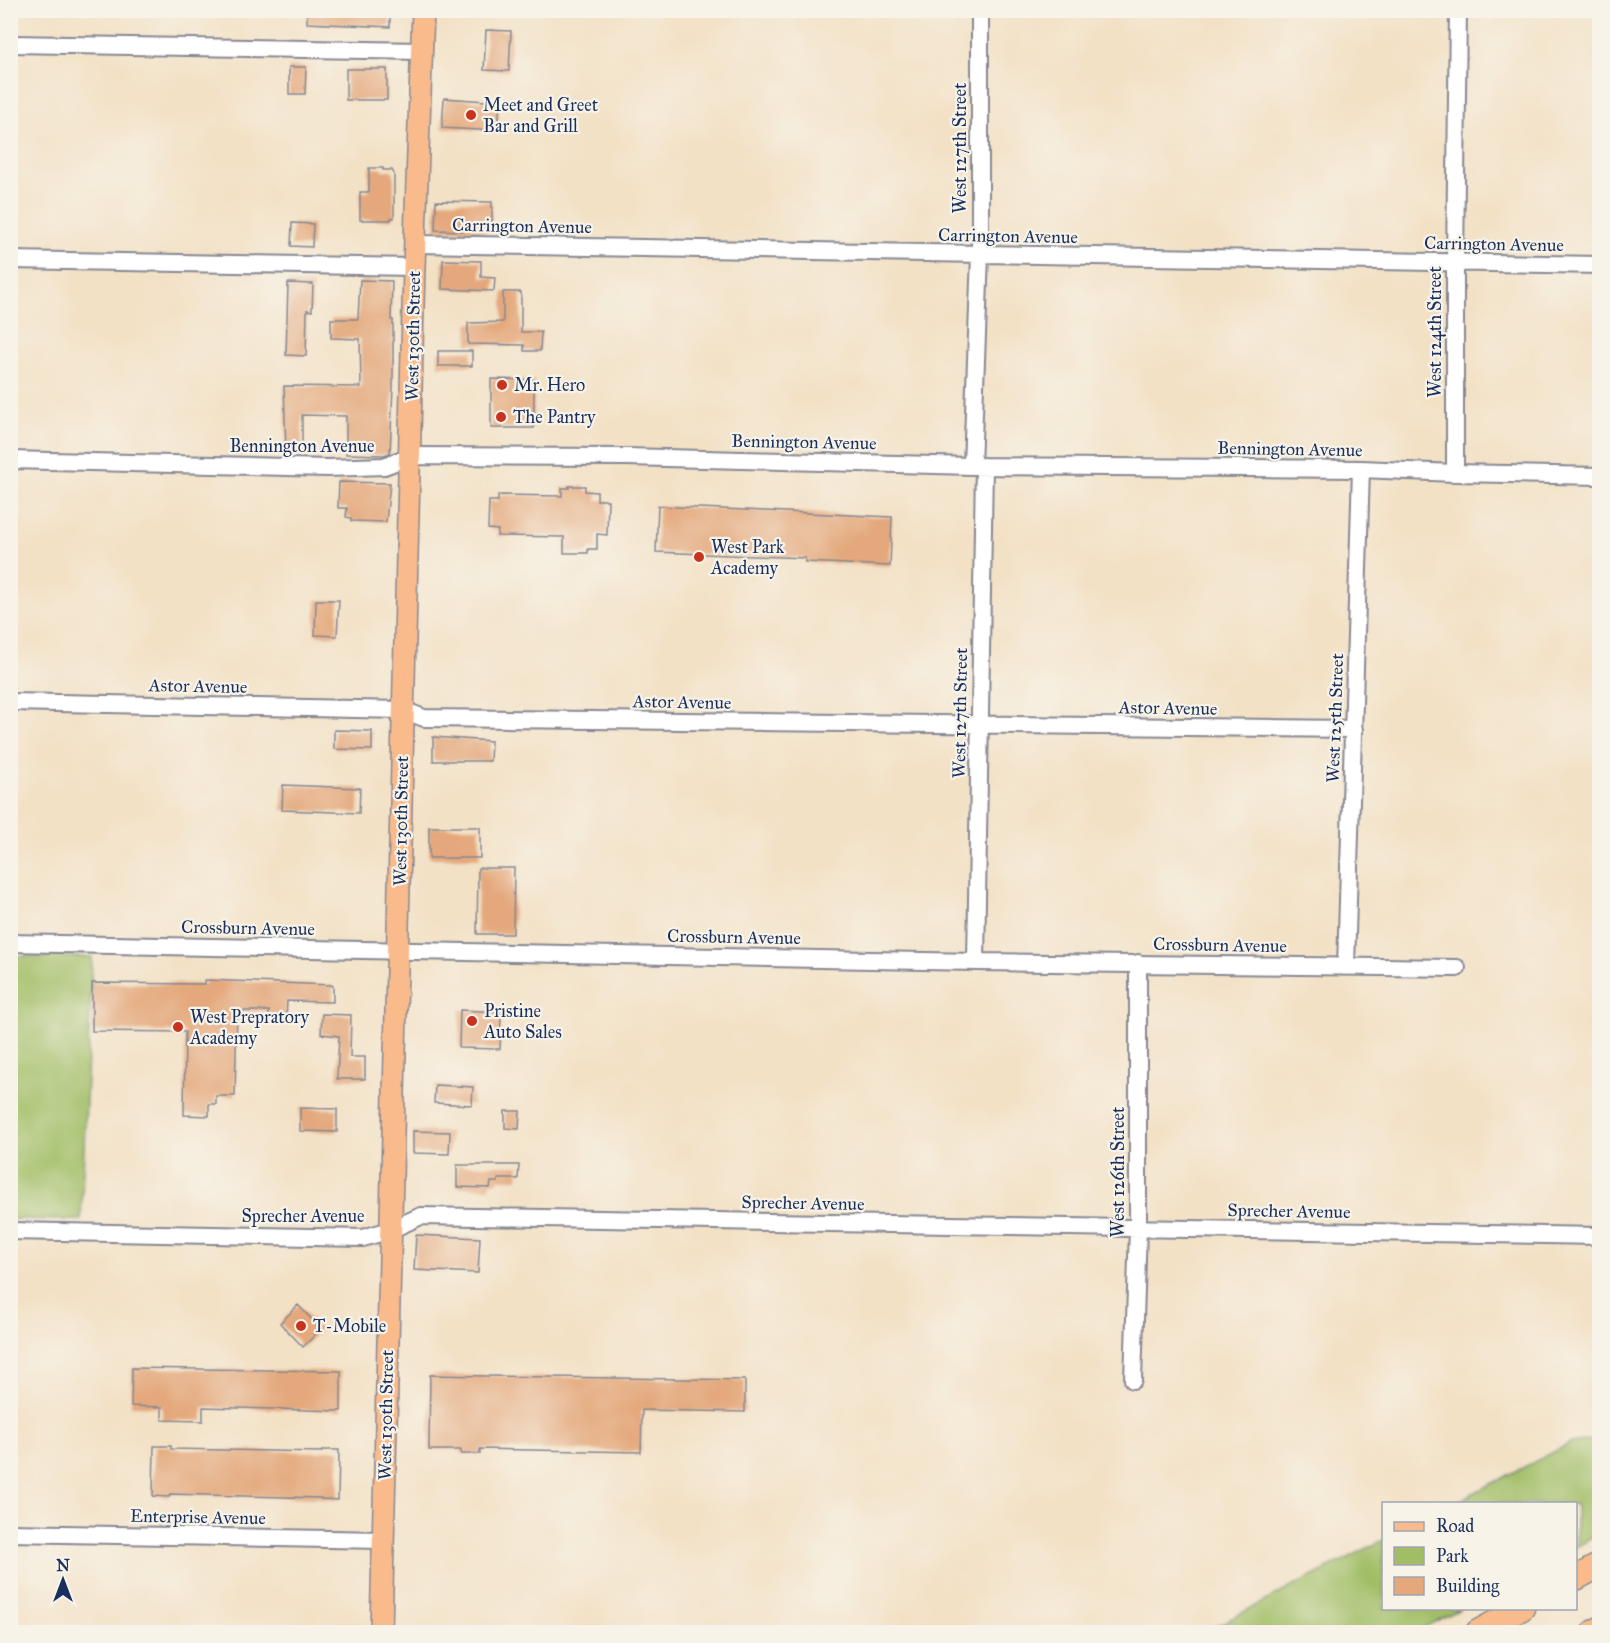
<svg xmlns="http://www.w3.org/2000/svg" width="1610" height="1643" font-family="'IM FELL Great Primer',serif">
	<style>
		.green { fill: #a1be66; stroke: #5e7662; stroke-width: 1.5 }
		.building { fill: #e4a87b }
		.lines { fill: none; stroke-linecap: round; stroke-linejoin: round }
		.minor-casing { stroke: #878892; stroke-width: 20 }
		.major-casing { stroke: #878892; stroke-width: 24 }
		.highway-casing { stroke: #878892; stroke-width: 27 }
		.minor { stroke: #fff; stroke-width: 16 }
		.major { stroke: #fabb8c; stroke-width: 21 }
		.highway { stroke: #fabb8c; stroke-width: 24 }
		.poi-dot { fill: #c8321e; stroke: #f7f3e8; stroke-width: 2 }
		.labels { text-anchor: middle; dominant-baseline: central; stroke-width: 4.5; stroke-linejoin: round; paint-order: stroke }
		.poi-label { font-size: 18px; fill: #1b2f5e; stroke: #f7f3e8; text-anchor: start }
		.street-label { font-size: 18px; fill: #1b2f5e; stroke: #f7f3e8 }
	</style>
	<rect width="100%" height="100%" fill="#f7f3e8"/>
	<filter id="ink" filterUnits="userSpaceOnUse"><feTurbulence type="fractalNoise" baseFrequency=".0167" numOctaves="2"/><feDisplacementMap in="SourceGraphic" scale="12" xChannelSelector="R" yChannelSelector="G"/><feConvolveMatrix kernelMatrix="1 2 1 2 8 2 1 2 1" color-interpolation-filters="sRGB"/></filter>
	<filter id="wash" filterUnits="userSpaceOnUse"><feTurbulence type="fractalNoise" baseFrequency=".008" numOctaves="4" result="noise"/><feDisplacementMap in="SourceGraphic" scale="24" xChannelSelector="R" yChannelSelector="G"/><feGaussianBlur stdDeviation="1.35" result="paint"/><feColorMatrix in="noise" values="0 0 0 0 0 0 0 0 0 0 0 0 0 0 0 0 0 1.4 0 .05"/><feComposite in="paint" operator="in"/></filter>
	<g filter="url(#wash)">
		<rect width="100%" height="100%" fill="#f3e1c6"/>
		<path class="green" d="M11,956l81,1 -11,263 -70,-1z
			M1599,1439v95l-23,13v-43l-122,-1 117,-60z
			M1383,1540l1,68 76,1 -45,23h-210z"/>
		<g id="blocks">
			<path class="building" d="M307,10h83v17l-83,-4z
				M486,30l25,1 -2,40 -25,-1z
				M289,67h17l-1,27h-16z
				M346,69h41v31h-41z
				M444,98l56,4 -2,29 -56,-3z
				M369,168h14v2h9l2,4v44h-3v2h-31v-28h9z
				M436,201l56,1v30l-57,-2z
				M292,223l21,1 -1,23 -21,-1z
				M443,260l38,1v16l14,1 -1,13 -52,-2z
				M360,280l32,1 -1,39h2v67l-3,66 -6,2 -38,-1v-38l-44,-1v37h-16l-2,-66 77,1 -1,-48 -29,-1v-19h27z
				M288,283l25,1 -1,27 -5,-1 -1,46 -20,-1z
				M503,292h18v40h20l-1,19h-16v-6l-56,-1v-21l35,-1z
				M438,351h34v15h-34z
				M491,379l43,1v48h-43z
				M339,482l51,1 -4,39 -35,-1v-3l-5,-1 1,-9h-9z
				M569,486h16v5l12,1v8h11l-1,35 -10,-1v15h-9v4h-24v-16l-67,-1 1,-6 -10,-1 1,-28h9v-6l64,1v-8h7z
				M658,506l234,11 -2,49 -85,-4v-4l-149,-6z
				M316,600h23l-2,36 -22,-1z
				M334,730l38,1v19l-38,-1z
				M433,737l58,4 -1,20h-57z
				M283,785l77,3 -1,25 -77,-3z
				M429,827h51v31h-51z
				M478,868h36l-1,66h-36z
				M205,980l126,5 2,1v16l-46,-1 -1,17h-17v-7h-32l-2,85h-19v8h-7v12l-25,-1 1,-83 -93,-1v-48l113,1z
				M460,1010l41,2 -1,37 -41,-1z
				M322,1014l29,1 -1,42h15v22h-28l2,-43 -18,-2z
				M435,1085l38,2 -1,18 -38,-2z
				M300,1108l37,1v23l-37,-1z
				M505,1111h15l-1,18 -14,-1z
				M413,1131l37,1 -1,22 -36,-1z
				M457,1165h62l-1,14h-20v3h-7l-1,6 -33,-1z
				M416,1235l64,3 -2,35 -64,-3z
				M298,1305l23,24 -18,18 -23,-24z
				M132,1368l209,3v40l-138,-4v14l-41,-1v-13l-31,-1z
				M430,1375l315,5v32l-103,-2 -1,42 -161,-3v5h-19v-4h-32z
				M154,1446h17v3l151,3v-2h17l-1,50 -17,-1v-1l-151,-4 -1,3 -16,-1z"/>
		</g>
	</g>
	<g filter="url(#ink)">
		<use href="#blocks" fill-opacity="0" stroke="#878892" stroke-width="1.5"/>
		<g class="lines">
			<defs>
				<path id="minor" d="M10,44l412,7
					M416,244l1184,21
					M10,260l404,7
					M10,460l318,8 56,-2 27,-10 216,1 345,9 389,3 94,4 145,3
					M972,466l8,-211v-245
					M1455,473v-210l3,-253
					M10,702l393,8 21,8 930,11
					M10,943l966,19 481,6
					M976,962l8,-496
					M1346,967l15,-498
					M10,1231l353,7 27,-8 31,-14 1179,20
					M1133,1380l5,-152v-265
					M10,1533l374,7"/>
				<path id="major" d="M381,1632l33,-1365 9,-257"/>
				<path id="highway" d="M1576,1578l24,-13
					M1478,1632l44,-24
					M1594,1632l6,-3"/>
			</defs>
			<use href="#minor" class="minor-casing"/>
			<use href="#major" class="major-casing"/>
			<use href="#highway" class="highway-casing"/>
			<use href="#minor" class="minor"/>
			<use href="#major" class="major"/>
			<use href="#highway" class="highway"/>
		</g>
	</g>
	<g class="poi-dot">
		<circle cx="471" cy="115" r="6"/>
		<circle cx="502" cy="385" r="6"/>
		<circle cx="501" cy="417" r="6"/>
		<circle cx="699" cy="557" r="6"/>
		<circle cx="472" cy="1021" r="6"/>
		<circle cx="178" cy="1027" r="6"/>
		<circle cx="301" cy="1326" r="6"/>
	</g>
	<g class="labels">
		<g class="poi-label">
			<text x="483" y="105">Meet and Greet<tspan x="483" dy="21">Bar and Grill</tspan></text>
			<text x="514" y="385">Mr. Hero</text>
			<text x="513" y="417">The Pantry</text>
			<text x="711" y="547">West Park<tspan x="711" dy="21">Academy</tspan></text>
			<text x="484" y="1011">Pristine<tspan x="484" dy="21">Auto Sales</tspan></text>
			<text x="190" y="1017">West Prepratory<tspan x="190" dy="21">Academy</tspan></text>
			<text x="313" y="1326">T-Mobile</text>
		</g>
		<g class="street-label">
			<text transform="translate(960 148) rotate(-90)">West 127th Street</text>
			<text transform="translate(522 226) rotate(1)">Carrington Avenue</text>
			<text transform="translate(1008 236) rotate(1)">Carrington Avenue</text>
			<text transform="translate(1494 244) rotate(1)">Carrington Avenue</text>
			<text transform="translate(1435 332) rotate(-90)">West 124th Street</text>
			<text transform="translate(413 336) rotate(-89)">West 130th Street</text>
			<text transform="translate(804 442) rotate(1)">Bennington Avenue</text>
			<text x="302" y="446">Bennington Avenue</text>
			<text transform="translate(1290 449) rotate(1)">Bennington Avenue</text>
			<text transform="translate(198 686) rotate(1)">Astor Avenue</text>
			<text transform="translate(682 702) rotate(1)">Astor Avenue</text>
			<text transform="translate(1168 708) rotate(1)">Astor Avenue</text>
			<text transform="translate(960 713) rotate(-89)">West 127th Street</text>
			<text transform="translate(1335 718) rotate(-88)">West 125th Street</text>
			<text transform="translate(401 821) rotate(-89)">West 130th Street</text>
			<text transform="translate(248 928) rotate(1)">Crossburn Avenue</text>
			<text transform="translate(734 937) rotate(1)">Crossburn Avenue</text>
			<text transform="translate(1220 945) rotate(1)">Crossburn Avenue</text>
			<text transform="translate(1118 1172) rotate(-90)">West 126th Street</text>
			<text transform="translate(803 1203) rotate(1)">Sprecher Avenue</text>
			<text transform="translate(1289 1211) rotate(1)">Sprecher Avenue</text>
			<text x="303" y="1216">Sprecher Avenue</text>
			<text transform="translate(386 1415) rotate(-89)">West 130th Street</text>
			<text transform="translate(198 1517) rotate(1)">Enterprise Avenue</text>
		</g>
	</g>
	<rect width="1610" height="1643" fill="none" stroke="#f7f3e8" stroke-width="36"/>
	<rect x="1382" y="1502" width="195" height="108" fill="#f7f3e8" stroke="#9fa5b1" stroke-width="1.5"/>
	<rect x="1394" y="1522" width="30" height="9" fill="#fabb8c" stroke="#9fa5b1" stroke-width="1.5"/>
	<text x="1436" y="1532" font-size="18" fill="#1b2f5e">Road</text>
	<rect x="1394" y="1547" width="30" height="18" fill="#a1be66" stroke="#9fa5b1" stroke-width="1.5"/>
	<text x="1436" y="1562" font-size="18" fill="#1b2f5e">Park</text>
	<rect x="1394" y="1577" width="30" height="18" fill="#e4a87b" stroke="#9fa5b1" stroke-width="1.5"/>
	<text x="1436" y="1592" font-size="18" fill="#1b2f5e">Building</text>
	<g transform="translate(63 1580)" stroke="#f7f3e8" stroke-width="4.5" paint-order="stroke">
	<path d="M0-4.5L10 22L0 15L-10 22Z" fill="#1b2f5e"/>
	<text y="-9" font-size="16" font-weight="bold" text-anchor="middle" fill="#1b2f5e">N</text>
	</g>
</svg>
